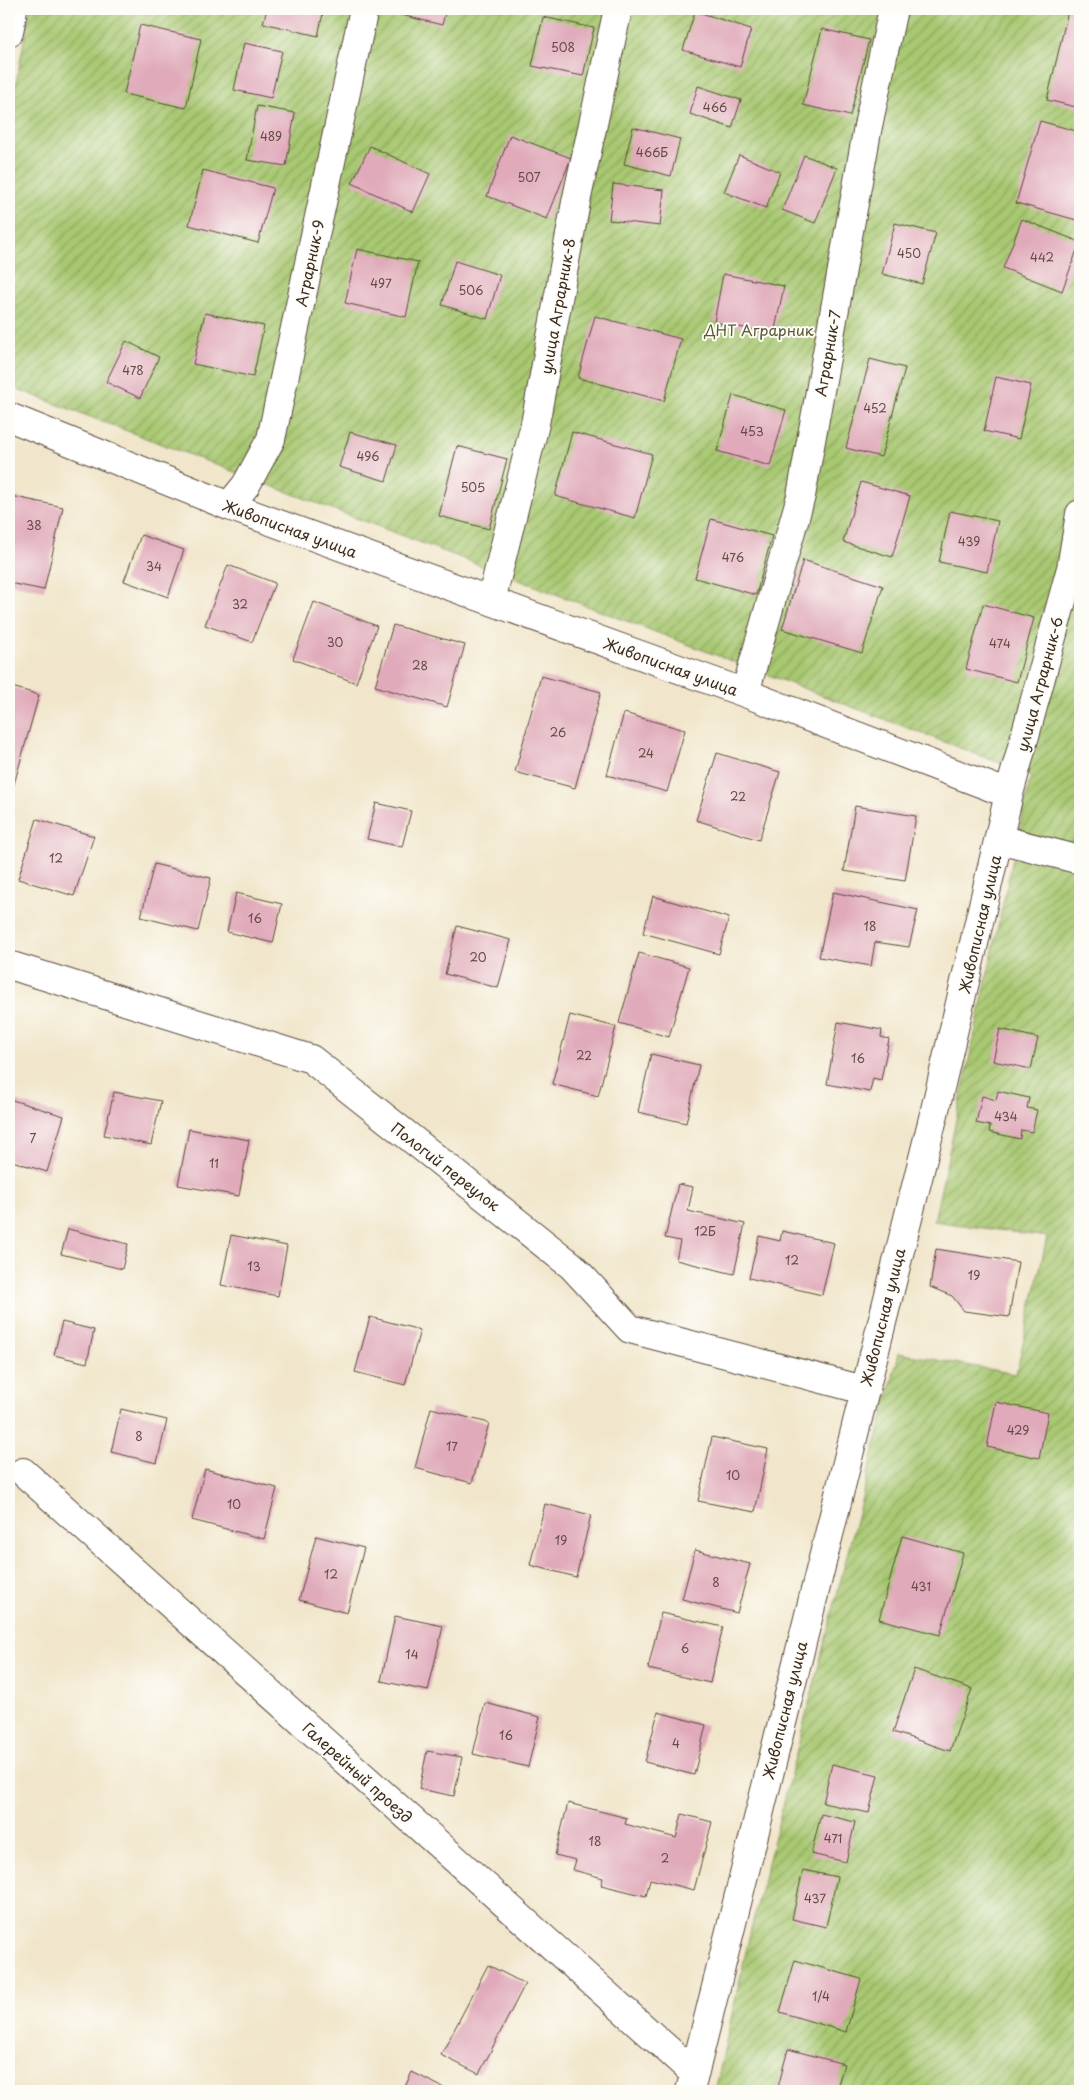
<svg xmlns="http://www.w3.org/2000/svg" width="1089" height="2100" font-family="'Playpen Sans',sans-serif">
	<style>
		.garden { fill: url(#garden-furrows); stroke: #727948 }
		.building { fill: #e0aaba }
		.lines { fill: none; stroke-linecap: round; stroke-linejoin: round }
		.street-casing { stroke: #564638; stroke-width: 30 }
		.street { stroke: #fff; stroke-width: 28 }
		.labels { text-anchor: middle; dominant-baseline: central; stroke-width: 4; stroke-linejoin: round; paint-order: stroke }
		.number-label { font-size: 12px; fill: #644a45 }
		.street-label { font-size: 15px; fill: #3b2a1e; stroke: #fdfcf7 }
		.park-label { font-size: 15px; fill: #5c5937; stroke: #fdfcf7 }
	</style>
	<defs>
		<pattern id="garden-furrows" width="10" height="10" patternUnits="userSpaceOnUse" patternTransform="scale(1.25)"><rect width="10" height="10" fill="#a8c871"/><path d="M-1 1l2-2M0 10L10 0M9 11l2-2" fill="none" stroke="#8aa35c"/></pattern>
	</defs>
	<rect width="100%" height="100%" fill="#fdfcf7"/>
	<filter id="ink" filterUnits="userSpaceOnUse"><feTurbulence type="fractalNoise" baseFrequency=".02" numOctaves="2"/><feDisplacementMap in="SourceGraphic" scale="10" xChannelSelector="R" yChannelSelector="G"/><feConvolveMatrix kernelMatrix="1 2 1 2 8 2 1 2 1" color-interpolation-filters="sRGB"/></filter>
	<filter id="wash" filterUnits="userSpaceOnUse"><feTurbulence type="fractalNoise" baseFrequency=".0096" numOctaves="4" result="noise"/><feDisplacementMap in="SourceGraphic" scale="20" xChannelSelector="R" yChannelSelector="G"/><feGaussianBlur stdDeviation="1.12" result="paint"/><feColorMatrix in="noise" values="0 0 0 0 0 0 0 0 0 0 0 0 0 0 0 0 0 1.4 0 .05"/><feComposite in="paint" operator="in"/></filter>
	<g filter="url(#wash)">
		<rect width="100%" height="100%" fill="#f1e6cb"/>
		<path class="garden" d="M30,9h1050v2082h-365l35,-158 149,-580 117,21 31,-137 -113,-16 97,-446 -1022,-389v-265z"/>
		<g id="blocks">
			<path class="building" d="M267,9h57l-6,27 -55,-13z
				M399,9h47l-4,16 -45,-11z
				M695,11l56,18 -11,38 -57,-17z
				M1068,11l12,3v94l-33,-8z
				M543,17l51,11 -11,48 -51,-10z
				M140,25l61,14 -15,69 -62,-14z
				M822,29l47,11 -19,76 -47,-11z
				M244,43l38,8 -11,47 -37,-8z
				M698,86l43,14 -9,28 -42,-14z
				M257,106l38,7 -9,53 -39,-6z
				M1040,121l40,11v89l-64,-18z
				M633,127l47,12 -9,37 -47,-12z
				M510,135l61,23 -24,61 -60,-23z
				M370,146l60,28 -17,38 -61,-29z
				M739,155l41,17 -14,36 -42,-16z
				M804,155l33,13 -22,55 -33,-13z
				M203,170l70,18 -15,55 -69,-18z
				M613,184l51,6 -4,36 -51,-6z
				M1022,219l58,23 -18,49 -59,-23z
				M895,223l41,10 -14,51 -40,-10z
				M357,249l61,13 -12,55 -61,-14z
				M455,261l45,14 -13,44 -45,-14z
				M723,274l61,12 -10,48 -60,-12z
				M205,313l59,13 -11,51 -60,-13z
				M595,316l86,23 -17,62 -86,-23z
				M126,341l33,16 -19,41 -34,-16z
				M870,359l35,9 -24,89 -35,-9z
				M996,377l35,8 -12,54 -35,-8z
				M733,395l53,15 -16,56 -53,-15z
				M350,432l47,13 -11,36 -47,-14z
				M572,432l80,22 -17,64 -80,-22z
				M457,446l50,13 -18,70 -50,-13z
				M861,482l49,14 -18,61 -49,-15z
				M11,496l52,11 -19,83 -35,-7v-76z
				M950,511l48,10 -11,51 -48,-10z
				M711,519l61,17 -16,59 -61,-17z
				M141,535l43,15 -16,47 -44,-16z
				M803,560l80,26 -21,67 -80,-24z
				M228,565l47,18 -23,59 -47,-17z
				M314,602l63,24 -21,57 -63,-24z
				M983,604l51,14 -17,64 -51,-13z
				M393,625l72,20 -18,62 -72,-21z
				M541,676l60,16 -26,96 -60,-16z
				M9,686l30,9 -30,107z
				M624,713l61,17 -18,62 -60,-17z
				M717,753l63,19 -21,68 -63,-20z
				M376,803l35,8 -9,36 -35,-8z
				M855,806l61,10 -11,65 -61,-10z
				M37,819l57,17 -20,60 -56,-17z
				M154,864l57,14 -13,53 -57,-14z
				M833,892l85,18 -9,37 -34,-5 -4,24 -52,-9z
				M236,893l46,11 -9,39 -46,-11z
				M653,896l76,22 -10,36 -76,-21z
				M457,926l54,14 -13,48 -53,-14z
				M639,953l50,14 -20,70 -50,-14z
				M570,1015l46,12 -18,69 -46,-12z
				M838,1022l44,8 -1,7 8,2 -8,41 -8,-2 -3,14 -43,-8z
				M1000,1029l38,9 -7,31 -38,-8z
				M651,1054l48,11 -13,58 -48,-11z
				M998,1091l31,7 -2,10 10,2 -5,22 -11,-2 -1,9 -31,-7 1,-6 -14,-3 6,-27 14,4z
				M114,1092l47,9 -10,44 -47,-10z
				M9,1099l55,17 -17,56 -38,-12z
				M189,1129l60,11 -10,56 -61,-11z
				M678,1184l15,3 -5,24 57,13 -11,50 -58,-14 4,-19 -15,-3z
				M68,1229l60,15 -6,25 -61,-15z
				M782,1231l52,12 -12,52 -73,-17 10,-42 21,5z
				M231,1235l56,11 -9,50 -57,-11z
				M936,1249l82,13 -9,55 -45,-6 -12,-15 -22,-9z
				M370,1317l50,13 -15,55 -50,-13z
				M62,1322l32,8 -7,33 -33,-8z
				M996,1402l52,11 -9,45 -52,-11z
				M431,1408l58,15 -17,60 -57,-15z
				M121,1409l46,11 -10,43 -46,-11z
				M712,1437l56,12 -13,63 -57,-11z
				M205,1469l72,19 -13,51 -72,-19z
				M545,1504l46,11 -15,62 -46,-12z
				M316,1536l48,12 -17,65 -48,-13z
				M902,1536l61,17 -23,82 -61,-16z
				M695,1550l55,14 -13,49 -55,-14z
				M661,1613l62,14 -13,56 -62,-14z
				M395,1616l48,10 -15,65 -47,-10z
				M914,1669l58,20 -22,62 -57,-19z
				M485,1703l55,14 -12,50 -55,-13z
				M658,1712l48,13 -12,50 -49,-13z
				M427,1751l35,6 -8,39 -35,-7z
				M832,1764l46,11 -9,38 -46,-10z
				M568,1803l59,15 -2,6 51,14 6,-24 30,8 -18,68 -44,-11 -4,17 -45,-11 2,-7 -30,-8 3,-10 -21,-5z
				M821,1814l34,8 -9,40 -35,-8z
				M803,1870l34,7 -11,50 -34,-8z
				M795,1960l66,19 -15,53 -66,-20z
				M488,1965l37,19 -46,90 -38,-19z
				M788,2049l56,15 -8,27h-59z
				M412,2072l38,19h-47z
				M9,2084l8,7h-8z"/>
		</g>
	</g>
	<g filter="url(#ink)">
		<use href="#blocks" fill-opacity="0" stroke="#564638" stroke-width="1"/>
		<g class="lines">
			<defs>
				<path id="street" d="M9,32l4,-23
					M9,417l220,89 516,187 264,101 -75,320 -244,977
					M229,506l17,-21 25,-46 93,-430
					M491,601l44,-177 41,-222 42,-193
					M745,693l56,-197 67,-370 25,-117
					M1009,794l62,-226 9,-54
					M999,839l81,21
					M9,965l302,94 261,207 58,63 234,61
					M23,1472l671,601"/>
			</defs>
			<use href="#street" class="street-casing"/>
			<use href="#street" class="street"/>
		</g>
	</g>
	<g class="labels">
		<g class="number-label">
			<text x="563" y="47">508</text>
			<text x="715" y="107">466</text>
			<text x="271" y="136">489</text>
			<text x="652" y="152">466Б</text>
			<text x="529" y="177">507</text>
			<text x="909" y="253">450</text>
			<text x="1042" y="257">442</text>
			<text x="381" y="283">497</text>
			<text x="471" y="290">506</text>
			<text x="133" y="370">478</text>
			<text x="875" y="408">452</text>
			<text x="752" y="431">453</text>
			<text x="368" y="456">496</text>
			<text x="473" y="487">505</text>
			<text x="34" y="525">38</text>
			<text x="969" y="541">439</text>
			<text x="733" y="557">476</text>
			<text x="154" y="566">34</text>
			<text x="240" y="604">32</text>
			<text x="335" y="642">30</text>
			<text x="1000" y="643">474</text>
			<text x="420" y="665">28</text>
			<text x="558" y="732">26</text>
			<text x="646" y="753">24</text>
			<text x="738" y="796">22</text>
			<text x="56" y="858">12</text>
			<text x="255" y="918">16</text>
			<text x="870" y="926">18</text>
			<text x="478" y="957">20</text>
			<text x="584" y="1055">22</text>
			<text x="858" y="1058">16</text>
			<text x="1006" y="1116">434</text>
			<text x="33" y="1138">7</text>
			<text x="214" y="1163">11</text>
			<text x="705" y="1231">12Б</text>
			<text x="792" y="1260">12</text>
			<text x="254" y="1266">13</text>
			<text x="974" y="1275">19</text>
			<text x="1018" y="1430">429</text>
			<text x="139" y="1436">8</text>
			<text x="452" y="1446">17</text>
			<text x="733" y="1475">10</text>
			<text x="234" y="1504">10</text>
			<text x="561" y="1540">19</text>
			<text x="331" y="1574">12</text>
			<text x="716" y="1582">8</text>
			<text x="921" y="1586">431</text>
			<text x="685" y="1648">6</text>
			<text x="412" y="1654">14</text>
			<text x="506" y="1735">16</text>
			<text x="676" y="1743">4</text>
			<text x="833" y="1838">471</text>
			<text x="595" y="1841">18</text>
			<text x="665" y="1858">2</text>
			<text x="815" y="1898">437</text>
			<text x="821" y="1996">1/4</text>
		</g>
		<g class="street-label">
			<text transform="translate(309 263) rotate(-78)">Аграрник-9</text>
			<text transform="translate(557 306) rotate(-80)">улица Аграрник-8</text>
			<text transform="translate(827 353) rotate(-80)">Аграрник-7</text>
			<text transform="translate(290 528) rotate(20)">Живописная улица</text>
			<text transform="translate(671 666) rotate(20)">Живописная улица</text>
			<text transform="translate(1039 684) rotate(-75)">улица Аграрник-6</text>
			<text transform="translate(979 924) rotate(-77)">Живописная улица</text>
			<text transform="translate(446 1166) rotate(38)">Пологий переулок</text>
			<text transform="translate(882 1317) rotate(-76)">Живописная улица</text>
			<text transform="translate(784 1710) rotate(-76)">Живописная улица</text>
			<text transform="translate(358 1772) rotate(42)">Галерейный проезд</text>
		</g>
		<g class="park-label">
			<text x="759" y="329">ДНТ Аграрник</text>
		</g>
	</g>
	<rect width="1089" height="2100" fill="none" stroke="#fdfcf7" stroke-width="30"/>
</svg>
